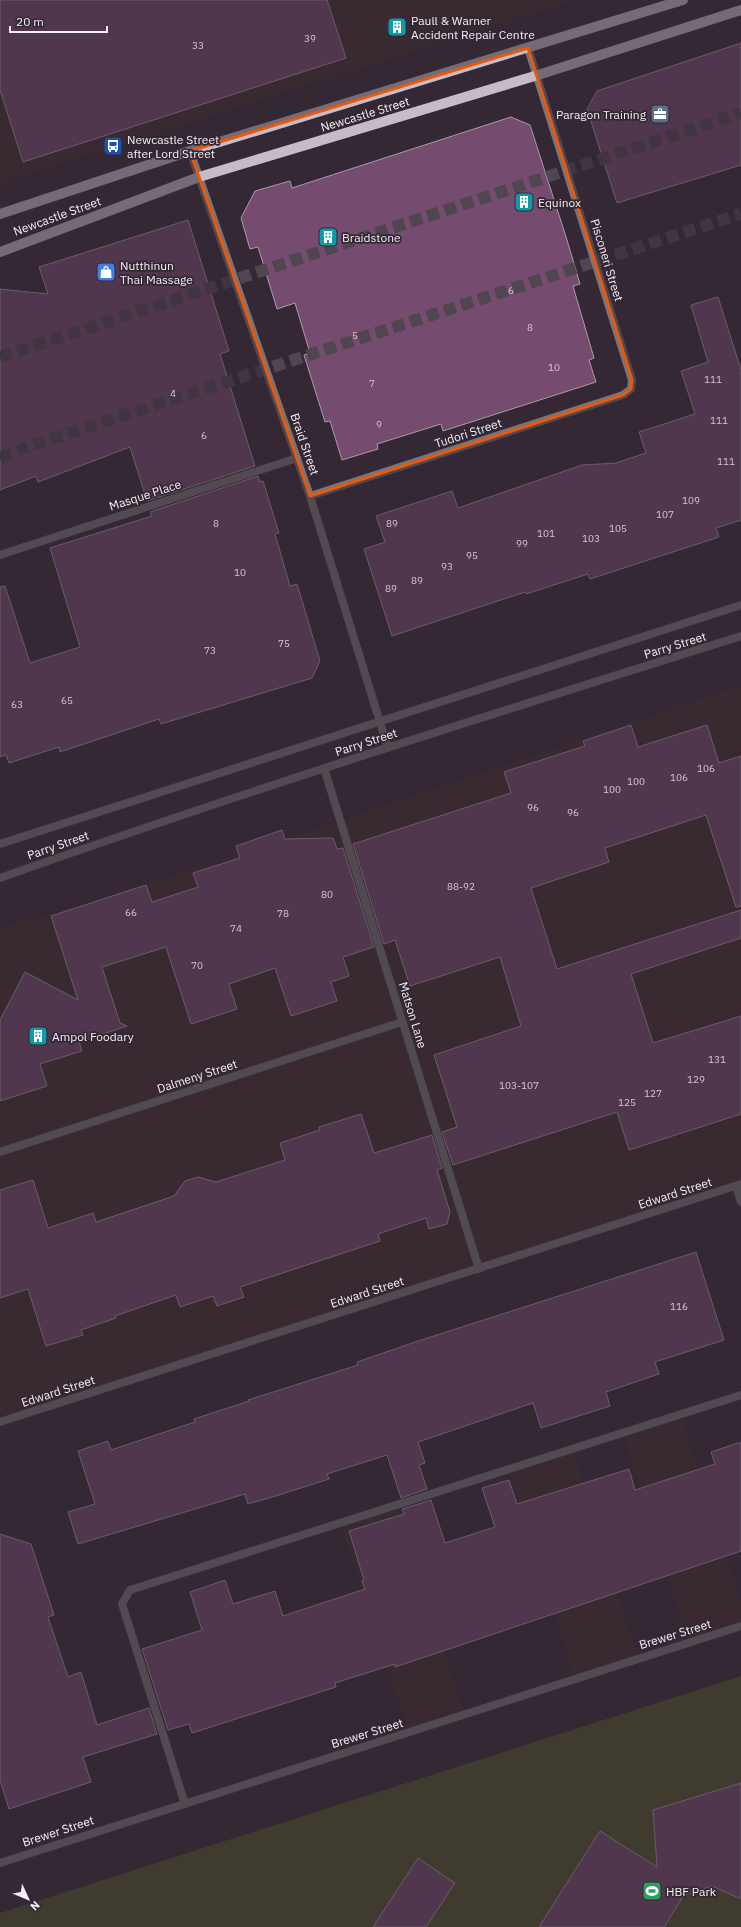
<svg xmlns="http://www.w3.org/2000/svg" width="741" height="1927" font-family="'IBM Plex Sans',sans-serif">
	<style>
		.commercial { fill: #412d32 }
		.green { fill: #4e5329 }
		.building { fill: #764b70; stroke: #ab9ba8 }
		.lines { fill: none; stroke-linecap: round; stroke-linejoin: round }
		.motorway-tunnel { stroke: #504650; stroke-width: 12; stroke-dasharray: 12 6; stroke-linecap: butt }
		.service { stroke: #78747b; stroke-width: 8 }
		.minor { stroke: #78747b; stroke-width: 8 }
		.primary { stroke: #c5bcca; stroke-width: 10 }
		.marked { fill: none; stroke: #e8590c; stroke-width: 3; stroke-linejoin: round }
		.labels { text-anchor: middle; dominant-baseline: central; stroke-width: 3.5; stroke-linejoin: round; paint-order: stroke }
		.number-label { font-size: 10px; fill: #d5c5d4 }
		.poi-label { font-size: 12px; fill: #f5eef6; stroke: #332833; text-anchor: start }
		.street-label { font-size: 12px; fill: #f5eef6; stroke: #332833 }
	</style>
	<rect width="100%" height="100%" fill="#332833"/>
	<path class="commercial" d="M0,0h576l-576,183z
		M741,685v499l-741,238v-494l82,-23 251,-82z
		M681,1414l60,187v25l-52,17 -66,-210z
		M573,1449l65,209 -64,21 -65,-210z
		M396,1504l69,210 -57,18 -68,-209z"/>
	<path class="green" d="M741,1676v251h-741v-14z"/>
	<path class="building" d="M0,0h327l19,58 -323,104 -23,-72z
		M741,43v122l-124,38 -30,-94 10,-18z
		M511,117l19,8 37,115 13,44 -7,2 21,72 -5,2 7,22 -153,49 -2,-7 -64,20 1,5 -36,11 -12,-39 -5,1 -21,-67 6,-2 -15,-50 -18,6 -19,-62 -8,2 -9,-31 14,-27 35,-10 2,7z
		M188,220l41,131 -9,3 35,112 -108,35 -17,-54 -92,35 -2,-6 -36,14v-201l48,5 -9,-27z
		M718,297l23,73v150l-25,8 3,9 -129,42 -2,-5 -62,20 -1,-2 -133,44 -28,-87 21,-7 -9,-26 76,-25 6,17 124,-43 34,-2 30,-10 -7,-21 56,-18 -14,-43 27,-9 -17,-57z
		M258,476l2,6 3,-1 16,52 -4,1 15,52 7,-2 23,77 -8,17 -151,46 -2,-5 -99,33 -1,-5 -50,16 -3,-8 -6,2v-170l5,-1 25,77 50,-16 -30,-99 102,-32 -2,-4z
		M631,725l7,22 69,-22 12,38 22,-7v150l-5,1 -30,-92 -101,33 4,14 -78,26 26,81 184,-59v28l-110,36 22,69 88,-27v98l-112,36 -12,-38 -164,53 -11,-33 15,-5 -23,-72 87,-29 -21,-69 -90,29 -15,-46 -11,4 -31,-100 158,-51 -7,-21 81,-26 -2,-5z
		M282,830l3,9 48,-1 4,11 6,-1 31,99 -31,10 6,19 -18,6 6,19 -46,15 -16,-48 -46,16 8,25 -46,15 -25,-77 -64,20 18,56 7,3 -48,16 3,9 -42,13 7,22 -47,15v-81l25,-48 53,28 -27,-84 95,-31 6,17 46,-15 -5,-14 47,-15 -4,-12z
		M361,1114l13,39 58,-18 10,33 -5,2 13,42 -3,12 -18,5 -3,-11 -48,16 2,7 -140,46 4,10 -27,9 -4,-10 -33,11 -4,-12 -61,21 1,2 -35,12 2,5 -37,11 -18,-57 -28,9v-108l33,-10 15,48 45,-15 3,9 78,-26 11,-15 13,-4 18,5 69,-22 -5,-17 40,-13 -1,-3z
		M696,1252l28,88 -69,22 4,12 -53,18 4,14 -69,22 -8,-25 -115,39 7,21 -6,2 8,24 -26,9 -14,-43 -60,19 2,5 -50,16 -31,9 -3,-10 -167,50 -10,-32 27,-8 -17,-53 30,-10 3,9 84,-28 -1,-3 55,-18 -1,-1 110,-35 -1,-3 58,-20z
		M741,1442v109l-298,100 -48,16v-3l-60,19 1,4 -144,46 -3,-9 -21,6 -26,-81 60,-19 -12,-38 35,-12 8,24 42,-13 8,25 82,-27 -3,-8 2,-1 -15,-49 55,-17 -2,-5 29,-9 14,43 50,-16 -13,-39 27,-8 8,24 112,-35 6,21 80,-26 -4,-12z
		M0,1534l31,10 23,71 -6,2 20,60 13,-5 16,53 52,-17 8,26 -74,23 8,25 -82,27 -9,-29z
		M741,1783v116l-29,-13 -28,9 -20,32h-125l61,-96 57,36 -4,-57z
		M418,1858l37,25 -29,44h-53z"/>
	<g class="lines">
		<path class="motorway-tunnel" d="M0,357l741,-244
			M0,458l27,-11 714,-233"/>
		<path class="service" d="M185,1804l-63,-200 8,-14 611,-195"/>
		<path class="minor" d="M190,151l120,345 78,252
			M310,496l313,-101 8,-6 1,-9 -104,-332
			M0,555l297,-97
			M324,768l155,501
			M0,844l741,-239
			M0,878c245,-87 493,-164 741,-242
			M0,1152l402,-130
			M736,1186l5,16
			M0,1422l741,-238
			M0,1863l741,-237"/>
		<path class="primary" d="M0,214l190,-63 493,-151
			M0,252l199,-75 339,-102 203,-65"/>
	</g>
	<path d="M0 0H741V1927H0ZM528,48l104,332 -1,9 -8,6 -313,101 -120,-345z" fill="#332833" fill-opacity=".55" fill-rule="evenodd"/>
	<path class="marked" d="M528,48l104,332 -1,9 -8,6 -313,101 -120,-345z"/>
	<defs>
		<symbol id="building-square" viewBox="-11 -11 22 22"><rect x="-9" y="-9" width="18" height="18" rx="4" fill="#0f9aa8" stroke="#332833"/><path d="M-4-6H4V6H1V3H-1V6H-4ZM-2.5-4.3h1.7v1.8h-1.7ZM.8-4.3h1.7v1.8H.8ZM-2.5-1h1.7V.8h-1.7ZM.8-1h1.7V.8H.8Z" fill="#fff"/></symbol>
		<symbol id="office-square" viewBox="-11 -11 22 22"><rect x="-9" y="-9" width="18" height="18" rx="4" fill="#5c6f8a" stroke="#332833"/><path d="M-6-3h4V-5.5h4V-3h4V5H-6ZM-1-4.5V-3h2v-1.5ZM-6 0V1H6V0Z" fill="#fff"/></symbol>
		<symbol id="bus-square" viewBox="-11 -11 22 22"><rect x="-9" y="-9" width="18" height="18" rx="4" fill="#1a4fb4" stroke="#332833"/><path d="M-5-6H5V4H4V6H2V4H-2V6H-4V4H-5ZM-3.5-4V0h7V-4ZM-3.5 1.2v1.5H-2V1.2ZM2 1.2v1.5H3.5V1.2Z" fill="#fff"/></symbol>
		<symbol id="shop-square" viewBox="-11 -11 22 22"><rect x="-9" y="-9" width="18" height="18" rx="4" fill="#3f7fe0" stroke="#332833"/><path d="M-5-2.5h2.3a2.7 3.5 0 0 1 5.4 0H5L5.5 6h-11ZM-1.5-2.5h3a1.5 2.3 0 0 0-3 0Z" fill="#fff"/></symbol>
		<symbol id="stadium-square" viewBox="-11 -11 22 22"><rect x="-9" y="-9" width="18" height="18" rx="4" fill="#2e9e5b" stroke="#332833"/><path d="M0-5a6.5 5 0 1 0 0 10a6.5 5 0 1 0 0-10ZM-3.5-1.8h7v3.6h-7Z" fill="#fff"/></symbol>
	</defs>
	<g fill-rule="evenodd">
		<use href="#building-square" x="386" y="16" width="22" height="22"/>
		<use href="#office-square" x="649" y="103" width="22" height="22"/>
		<use href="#bus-square" x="102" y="135" width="22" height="22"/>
		<use href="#building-square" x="513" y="191" width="22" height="22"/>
		<use href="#building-square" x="317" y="226" width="22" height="22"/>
		<use href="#shop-square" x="95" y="261" width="22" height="22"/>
		<use href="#building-square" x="27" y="1025" width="22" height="22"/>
		<use href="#stadium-square" x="641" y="1880" width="22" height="22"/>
	</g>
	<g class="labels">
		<g class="number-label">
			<text x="310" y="38">39</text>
			<text x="198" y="45">33</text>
			<text x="511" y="290">6</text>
			<text x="530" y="327">8</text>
			<text x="355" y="335">5</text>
			<text x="554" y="367">10</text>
			<text x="713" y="379">111</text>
			<text x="372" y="383">7</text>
			<text x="173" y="393">4</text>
			<text x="719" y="420">111</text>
			<text x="379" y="424">9</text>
			<text x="204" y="435">6</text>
			<text x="726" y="461">111</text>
			<text x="691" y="500">109</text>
			<text x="665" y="514">107</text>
			<text x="216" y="523">8</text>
			<text x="392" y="523">89</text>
			<text x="618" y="528">105</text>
			<text x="546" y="533">101</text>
			<text x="591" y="538">103</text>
			<text x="522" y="543">99</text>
			<text x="472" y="555">95</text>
			<text x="447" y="566">93</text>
			<text x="240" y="572">10</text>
			<text x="417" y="580">89</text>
			<text x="391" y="588">89</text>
			<text x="284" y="643">75</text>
			<text x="210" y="650">73</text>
			<text x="67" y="700">65</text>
			<text x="17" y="704">63</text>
			<text x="706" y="768">106</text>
			<text x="679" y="777">106</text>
			<text x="636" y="781">100</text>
			<text x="612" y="789">100</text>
			<text x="533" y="807">96</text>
			<text x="573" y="812">96</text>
			<text x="461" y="886">88-92</text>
			<text x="327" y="894">80</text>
			<text x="131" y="912">66</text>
			<text x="283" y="913">78</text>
			<text x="236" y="928">74</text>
			<text x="197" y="965">70</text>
			<text x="717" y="1059">131</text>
			<text x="696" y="1079">129</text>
			<text x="519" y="1085">103-107</text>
			<text x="653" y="1093">127</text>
			<text x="627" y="1102">125</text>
			<text x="679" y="1306">116</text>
		</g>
		<g class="poi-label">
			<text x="411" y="20">Paull &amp; Warner<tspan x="411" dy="14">Accident Repair Centre</tspan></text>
			<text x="646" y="114" text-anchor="end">Paragon Training</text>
			<text x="127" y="139">Newcastle Street<tspan x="127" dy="14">after Lord Street</tspan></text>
			<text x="538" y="202">Equinox</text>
			<text x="342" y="237">Braidstone</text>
			<text x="120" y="265">Nutthinun<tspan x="120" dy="14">Thai Massage</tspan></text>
			<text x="52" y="1036">Ampol Foodary</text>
			<text x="666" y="1891">HBF Park</text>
		</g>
		<g class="street-label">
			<text transform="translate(365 114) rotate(-17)">Newcastle Street</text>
			<text transform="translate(57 216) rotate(-20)">Newcastle Street</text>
			<text transform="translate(607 260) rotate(73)">Pisconeri Street</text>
			<text transform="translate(468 433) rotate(-18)">Tudori Street</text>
			<text transform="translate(305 444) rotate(71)">Braid Street</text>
			<text transform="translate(145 495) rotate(-18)">Masque Place</text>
			<text transform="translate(675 645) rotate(-17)">Parry Street</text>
			<text transform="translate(366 742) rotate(-18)">Parry Street</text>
			<text transform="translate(58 845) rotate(-19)">Parry Street</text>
			<text transform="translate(413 1015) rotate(73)">Matson Lane</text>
			<text transform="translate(197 1076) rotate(-18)">Dalmeny Street</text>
			<text transform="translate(675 1193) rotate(-18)">Edward Street</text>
			<text transform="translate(367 1292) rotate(-18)">Edward Street</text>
			<text transform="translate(58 1391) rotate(-18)">Edward Street</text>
			<text transform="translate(675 1634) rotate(-17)">Brewer Street</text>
			<text transform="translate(367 1733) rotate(-17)">Brewer Street</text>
			<text transform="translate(58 1831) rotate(-18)">Brewer Street</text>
		</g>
	</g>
	<g transform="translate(28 1899) rotate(134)" stroke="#332833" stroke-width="3" paint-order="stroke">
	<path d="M0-3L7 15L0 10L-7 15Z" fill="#f5eef6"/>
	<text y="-6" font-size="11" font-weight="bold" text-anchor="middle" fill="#f5eef6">N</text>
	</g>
	<path d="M10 26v6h97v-6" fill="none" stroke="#f5eef6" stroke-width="2"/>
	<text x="16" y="26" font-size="12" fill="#f5eef6" stroke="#332833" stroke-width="3" paint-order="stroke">20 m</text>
</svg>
